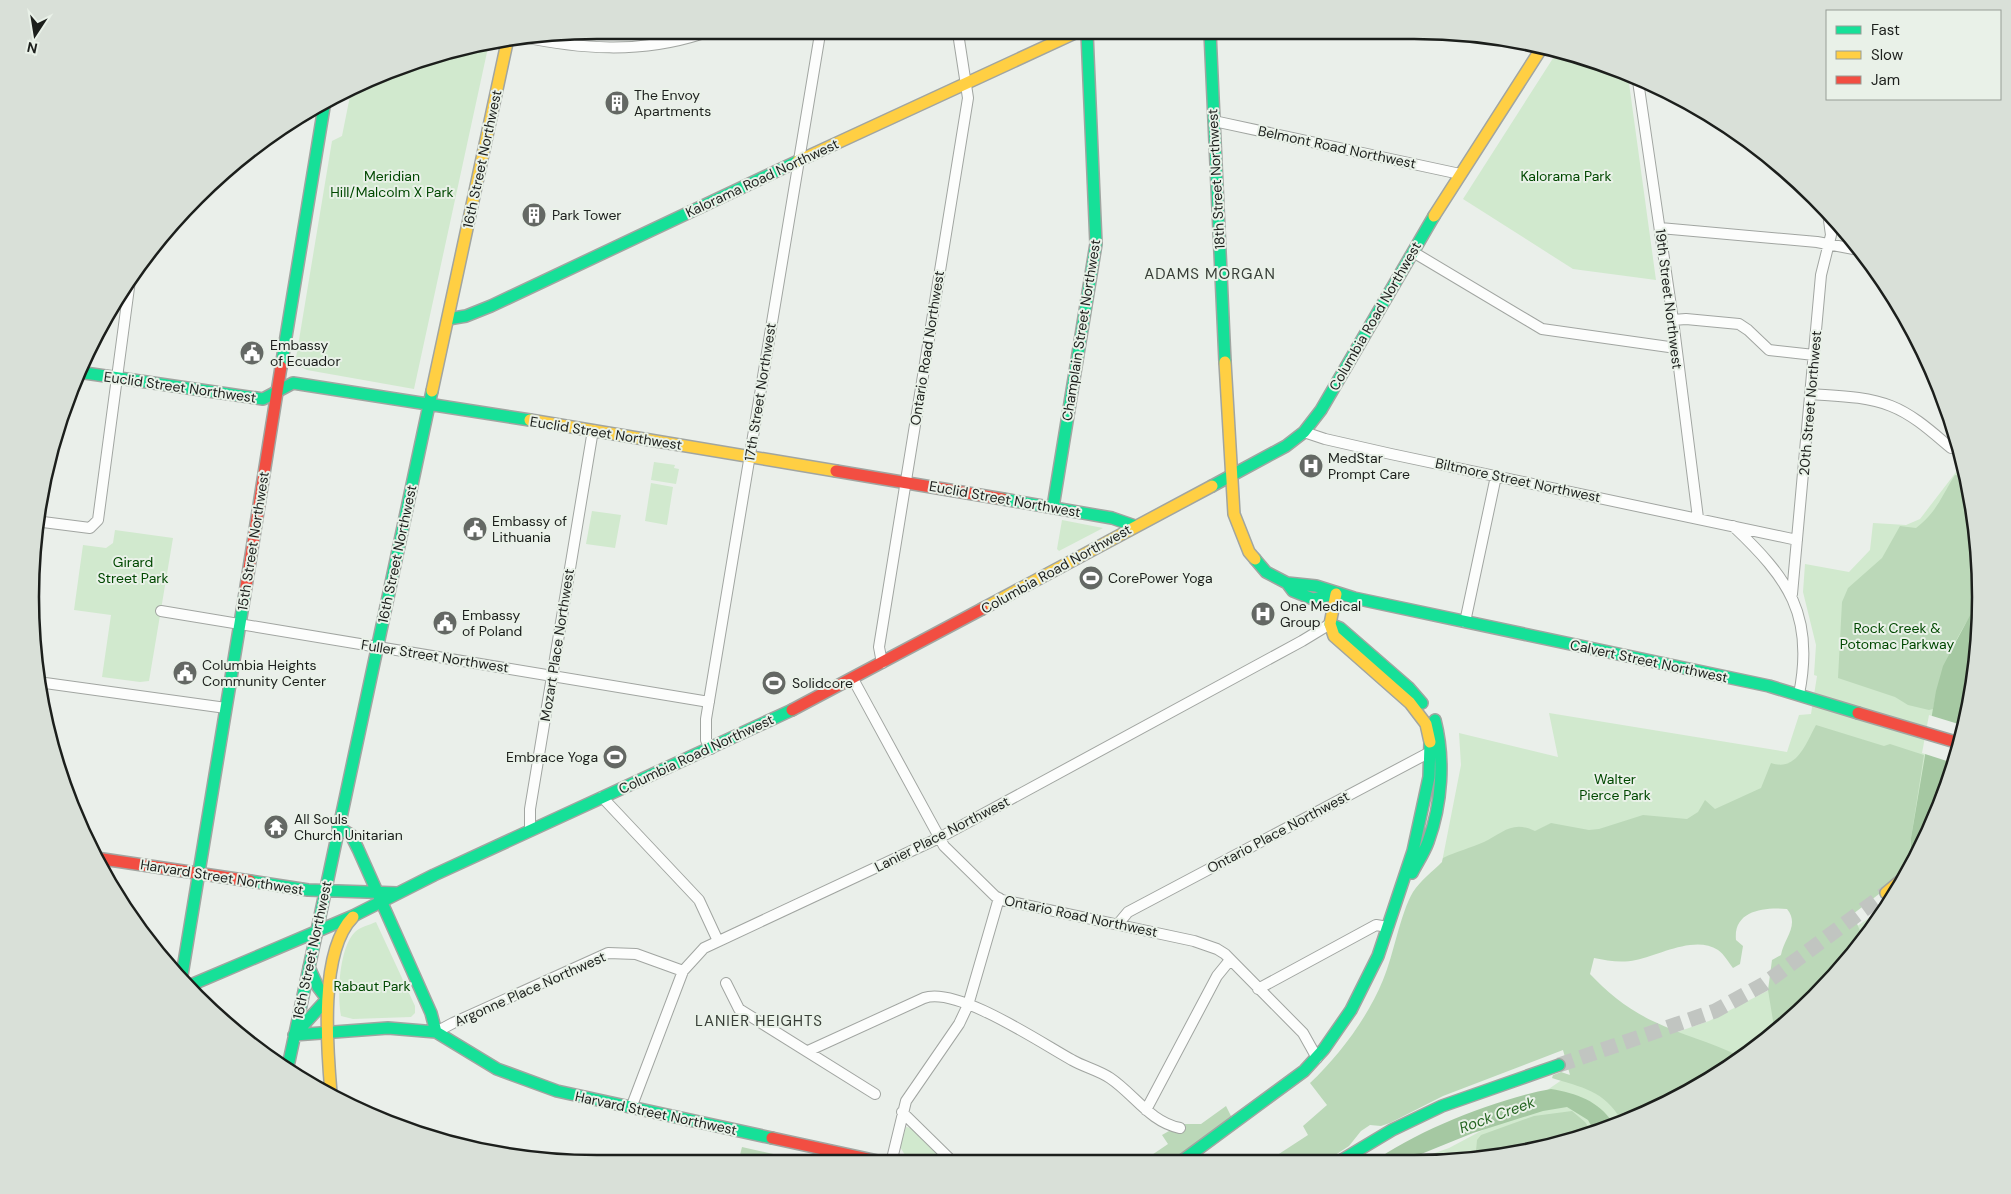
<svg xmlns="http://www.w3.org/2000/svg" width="2011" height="1194" font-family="'DM Sans',sans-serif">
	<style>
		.green { fill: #d1e9ce }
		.forest { fill: #bbd8b8 }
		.water { fill: #a5c8a2 }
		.pier { fill: #eaefea }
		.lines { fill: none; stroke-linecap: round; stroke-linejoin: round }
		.primary-tunnel { stroke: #c1c5c1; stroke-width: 15; stroke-dasharray: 15 8; stroke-linecap: butt }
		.street-casing { stroke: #a1a5a1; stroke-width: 12 }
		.fast-casing { stroke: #a1a5a1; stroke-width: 14 }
		.slow-casing { stroke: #a1a5a1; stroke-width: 14 }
		.jam-casing { stroke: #a1a5a1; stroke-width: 14 }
		.street { stroke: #fcfdfc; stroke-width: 10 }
		.fast { stroke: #16e098; stroke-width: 11 }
		.slow { stroke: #ffcf43; stroke-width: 11 }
		.jam { stroke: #f24e42; stroke-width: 11 }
		.labels { text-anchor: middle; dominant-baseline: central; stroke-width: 4; stroke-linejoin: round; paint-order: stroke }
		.poi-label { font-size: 14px; fill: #1c1f1c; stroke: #e9f1e8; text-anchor: start }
		.street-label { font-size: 14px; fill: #1c1f1c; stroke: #e9f1e8 }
		.park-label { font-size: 14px; fill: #004800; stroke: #e9f1e8 }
		.neighbourhood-label { font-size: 15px; letter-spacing: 1px; fill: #383e37; stroke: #e9f1e8 }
		.water-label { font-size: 15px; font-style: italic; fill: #246420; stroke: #e9f1e8 }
		.rim { fill: none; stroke: #1c1f1c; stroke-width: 2.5 }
	</style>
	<rect width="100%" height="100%" fill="#eaefea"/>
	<path class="green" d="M489,43l-75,346 -107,-19 -12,-6 37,-223 10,-5 10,-50 63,-26z
		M1557,52l40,8 31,16 28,204 -83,-11 -110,-70z
		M654,462l21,3 -1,3 5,1 -3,15 -25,-4z
		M1963,463l7,24 11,110 -11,111 -32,106 -44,83 -25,-23 -427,-12 19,-97 -2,-32 99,24 -9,-44 238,39 12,-37 12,-1 6,-38 -3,-1 2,-30 -13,-53 2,-28 44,8 21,-22 3,-27 33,2 14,-6z
		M651,483l22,4 -6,38 -22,-4z
		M592,511l29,4 -6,33 -29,-4z
		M1062,520l41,8 -44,23 -2,-2z
		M115,530l58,8 -24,143 -9,1 -38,-5 9,-62 -37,-5 9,-65 23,3 7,-5z
		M1891,902l-6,10 -97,111 -91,65 -136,57 -110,18h-44l42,-15 62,-33 74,-51 124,-43 58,-30z
		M376,922l39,84v7l-4,4 -58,2 -12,-3c-4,-21 -2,-68 14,-84 5,-5 14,-7 21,-10z
		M906,1127l5,1 35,35h-15l-26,-8 -5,-8z"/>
	<path class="forest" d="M1955,475l6,1 4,7 5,4 11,115c-25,30 -40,69 -48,107l-4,1 -21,-5 -13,-8 -57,-19 4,-76 6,-14 34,-30 18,-32 16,2c21,-16 25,-31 39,-53z
		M1816,725l68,21 6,-2 34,11 -13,83 -2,25 -30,31 -26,20 10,24 -75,85 -13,10 -7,-43 4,-30 9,-5c3,-17 19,-30 6,-46 -22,-2 -54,1 -51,31l7,6 -3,18 -7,4c-4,-5 -9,-14 -15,-18 -23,-15 -58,5 -82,10 -14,3 -28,1 -42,-2l-4,16c18,19 40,37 65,48 26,13 56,20 82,33l3,3 -43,30 -76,32c-16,-29 -40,-33 -69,-42l1,-3 8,-3 9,3 -7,-25 -120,46 -53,27 -9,3 -11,-1 -9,6 -12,15 -26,17h-58l43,-28 -5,-9 24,-21 -17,-22c29,-27 58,-66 73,-103 11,-26 17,-66 30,-88 7,-11 20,-21 29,-30l1,-4c14,-7 28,-10 41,-16 19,-9 28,-22 51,-11l16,-8 38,7 10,-1 44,-14 44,4 11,-7 7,-12 10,9 46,-21 10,-25c26,9 35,-20 45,-38z
		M1226,1106l6,12 -63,45h-29l28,-19 -6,-9 7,-4 11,2 4,-9h17z
		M1572,1111l13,11 7,10 -27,11 -7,-8c-13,3 -74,18 -82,16l1,-11 4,-5 53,-19z
		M742,1147l45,10 -1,6h-48z"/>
	<path class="water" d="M1981,601l-8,74 -9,37 -1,20 -25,82 -28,53 1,-29 25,-147 7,-25 31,-58z
		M1551,1089c25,4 48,12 62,34l-19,8 -6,-11 -21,-13 -24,4 -70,22 -74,30h-27c43,-32 127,-65 179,-74z"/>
	<path class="pier" d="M1929,715l36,11 -12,37 -31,-10z"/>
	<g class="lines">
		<path class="primary-tunnel" d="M1559,1065l156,-54 49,-27 122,-91"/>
		<defs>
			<path id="street" d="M518,36c62,13 121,18 183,-2
				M1638,81l35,239 25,198
				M1214,121l246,53
				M1660,228l157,14 42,8
				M1413,252l129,77 134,19
				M1673,320l13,-1 53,5 9,6 21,20 45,5
				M1811,394c26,2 55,2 80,12 23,9 42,27 60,42l6,-6
				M1304,432l21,7 66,15 406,86
				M35,521l55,7 8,-8 32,-240
				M1733,526c55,52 82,89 66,168
				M1792,594l29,-319 10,-40 -3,-22
				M161,611l548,91
				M1465,622l31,-146
				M882,663l-3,-16 89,-549 -10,-65
				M853,679l91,167 51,50 7,4 192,41 23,8 8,5 78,79 14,25
				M38,682l188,26
				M711,749l-5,-9v-21l114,-685
				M602,797l97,103 19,41
				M530,830v-21l63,-379
				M1118,924l10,-12 306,-162
				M726,983l13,26 136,85
				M1258,989l118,-64 12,2
				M436,1032l17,-9 155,-70 28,1 47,17
				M808,1051l116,-53c33,-12 117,45 148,62 12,7 26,10 38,18 24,16 40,44 70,50
				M631,1108l52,-137 21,-23 235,-110 363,-197 28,-17
				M1146,1110l71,-134 13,-16
				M902,1112l52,51
				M891,1163l15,-62 53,-77 9,-19 31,-107"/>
			<path id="fast" d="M1210,32l15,330
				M448,319l18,-3 25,-10 307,-145
				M281,367l44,-266
				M78,372l185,27 30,-16 237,37
				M1212,486l74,-40 18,-14 17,-22 113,-194
				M1003,499l109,19 23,8
				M1053,507l43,-263 -9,-211
				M1255,559l11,13 21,11 6,8 20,8 22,-5
				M1287,583l29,3 38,12 415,88 89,27
				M1330,624l10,4 69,60 13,15
				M338,827l13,8 7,14 73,164 5,19
				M1412,873c5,-10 12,-20 16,-31 14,-38 17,-83 7,-122
				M250,881l58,9 89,3
				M181,981l64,-388
				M186,987l167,-71 81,-41 358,-165
				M297,1032l30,-33 -9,-12 -9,-20
				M294,1035l94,-7 48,4 61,37 60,22 215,47
				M287,1071l145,-680
				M1179,1163l125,-92 20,-22 27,-39 27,-54 35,-105 16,-74 1,-35
				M1337,1163l55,-33 50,-24 117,-41"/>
			<path id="slow" d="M798,161l277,-128
				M1434,216l107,-167
				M1225,362l9,152 15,38 6,7
				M432,391l76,-353
				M530,420l306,51
				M1336,594l-6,30 4,12 76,67 16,21 4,18
				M982,609l230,-123
				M1886,893l18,-15
				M331,1093c-4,-46 -12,-142 22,-176"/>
			<path id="jam" d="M836,471l167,28
				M245,593l36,-226
				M792,710l190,-101
				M1858,713l101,30
				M96,858l154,23
				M772,1138l115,25"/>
		</defs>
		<use href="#street" class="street-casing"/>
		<use href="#fast" class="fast-casing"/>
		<use href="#slow" class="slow-casing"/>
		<use href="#jam" class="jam-casing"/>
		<use href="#street" class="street"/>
		<use href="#fast" class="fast"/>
		<use href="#slow" class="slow"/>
		<use href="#jam" class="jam"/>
	</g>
	<defs>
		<symbol id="building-disc" viewBox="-11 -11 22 22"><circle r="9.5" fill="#646864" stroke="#e9f1e8"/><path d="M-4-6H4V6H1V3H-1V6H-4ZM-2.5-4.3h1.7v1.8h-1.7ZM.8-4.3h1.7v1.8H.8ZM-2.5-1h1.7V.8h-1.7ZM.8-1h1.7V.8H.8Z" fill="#fff"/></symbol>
		<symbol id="civic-disc" viewBox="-11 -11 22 22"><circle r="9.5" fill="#646864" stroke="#e9f1e8"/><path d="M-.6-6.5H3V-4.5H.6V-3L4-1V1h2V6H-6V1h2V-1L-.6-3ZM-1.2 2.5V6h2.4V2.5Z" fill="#fff"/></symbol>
		<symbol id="hospital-disc" viewBox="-11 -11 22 22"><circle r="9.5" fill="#646864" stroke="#e9f1e8"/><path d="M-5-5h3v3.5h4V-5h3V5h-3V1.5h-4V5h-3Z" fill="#fff"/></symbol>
		<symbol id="stadium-disc" viewBox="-11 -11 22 22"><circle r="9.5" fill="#646864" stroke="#e9f1e8"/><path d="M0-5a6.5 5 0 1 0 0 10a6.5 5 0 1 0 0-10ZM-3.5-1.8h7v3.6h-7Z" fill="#fff"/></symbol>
		<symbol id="temple-disc" viewBox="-11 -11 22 22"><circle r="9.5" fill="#646864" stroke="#e9f1e8"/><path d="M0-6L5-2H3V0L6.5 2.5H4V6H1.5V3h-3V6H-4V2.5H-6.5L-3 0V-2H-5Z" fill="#fff"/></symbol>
	</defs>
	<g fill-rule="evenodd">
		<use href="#building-disc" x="603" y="89" width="28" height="28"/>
		<use href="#building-disc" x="520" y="201" width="28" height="28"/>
		<use href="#civic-disc" x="238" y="339" width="28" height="28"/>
		<use href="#hospital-disc" x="1297" y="452" width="28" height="28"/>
		<use href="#civic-disc" x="461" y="515" width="28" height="28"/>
		<use href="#stadium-disc" x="1077" y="564" width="28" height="28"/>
		<use href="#hospital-disc" x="1249" y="600" width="28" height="28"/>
		<use href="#civic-disc" x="431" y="609" width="28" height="28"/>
		<use href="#civic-disc" x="171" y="659" width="28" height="28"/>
		<use href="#stadium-disc" x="760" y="669" width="28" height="28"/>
		<use href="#stadium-disc" x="601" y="743" width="28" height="28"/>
		<use href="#temple-disc" x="262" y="813" width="28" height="28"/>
	</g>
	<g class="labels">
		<g class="poi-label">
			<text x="634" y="95">The Envoy<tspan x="634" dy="16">Apartments</tspan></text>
			<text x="552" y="215">Park Tower</text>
			<text x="270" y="345">Embassy<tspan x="270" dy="16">of Ecuador</tspan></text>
			<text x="1328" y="458">MedStar<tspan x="1328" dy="16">Prompt Care</tspan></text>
			<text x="492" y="521">Embassy of<tspan x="492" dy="16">Lithuania</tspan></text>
			<text x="1108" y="578">CorePower Yoga</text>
			<text x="1280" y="606">One Medical<tspan x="1280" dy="16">Group</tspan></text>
			<text x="462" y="615">Embassy<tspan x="462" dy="16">of Poland</tspan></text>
			<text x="202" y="665">Columbia Heights<tspan x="202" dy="16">Community Center</tspan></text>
			<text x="792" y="683">Solidcore</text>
			<text x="598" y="757" text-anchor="end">Embrace Yoga</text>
			<text x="294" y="819">All Souls<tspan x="294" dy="16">Church Unitarian</tspan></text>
		</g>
		<g class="street-label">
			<text transform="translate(1337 147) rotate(12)">Belmont Road Northwest</text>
			<text transform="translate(482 159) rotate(-78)">16th Street Northwest</text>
			<text transform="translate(762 178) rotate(-25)">Kalorama Road Northwest</text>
			<text transform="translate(1216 179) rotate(-93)">18th Street Northwest</text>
			<text transform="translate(1669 299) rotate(83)">19th Street Northwest</text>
			<text transform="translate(1375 316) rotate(-60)">Columbia Road Northwest</text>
			<text transform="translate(1081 330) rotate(-81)">Champlain Street Northwest</text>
			<text transform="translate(927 348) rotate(-81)">Ontario Road Northwest</text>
			<text transform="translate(180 387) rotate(8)">Euclid Street Northwest</text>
			<text transform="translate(760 392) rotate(-81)">17th Street Northwest</text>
			<text transform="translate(1810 403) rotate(-85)">20th Street Northwest</text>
			<text transform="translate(606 433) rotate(9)">Euclid Street Northwest</text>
			<text transform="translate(1518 480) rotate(12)">Biltmore Street Northwest</text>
			<text transform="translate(1005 499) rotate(10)">Euclid Street Northwest</text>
			<text transform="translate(253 541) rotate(-81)">15th Street Northwest</text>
			<text transform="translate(397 554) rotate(-78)">16th Street Northwest</text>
			<text transform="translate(1056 569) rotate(-29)">Columbia Road Northwest</text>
			<text transform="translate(557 645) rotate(-81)">Mozart Place Northwest</text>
			<text transform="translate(435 656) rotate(9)">Fuller Street Northwest</text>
			<text transform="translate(1649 661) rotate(12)">Calvert Street Northwest</text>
			<text transform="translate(696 754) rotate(-25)">Columbia Road Northwest</text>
			<text transform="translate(1278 832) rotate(-28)">Ontario Place Northwest</text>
			<text transform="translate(942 834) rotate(-27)">Lanier Place Northwest</text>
			<text transform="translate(222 877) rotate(9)">Harvard Street Northwest</text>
			<text transform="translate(1081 916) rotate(12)">Ontario Road Northwest</text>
			<text transform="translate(312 950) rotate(-78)">16th Street Northwest</text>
			<text transform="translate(530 989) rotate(-24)">Argonne Place Northwest</text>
			<text transform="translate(656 1113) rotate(12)">Harvard Street Northwest</text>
		</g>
		<g class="park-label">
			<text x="392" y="176">Meridian<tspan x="392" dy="16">Hill/Malcolm X Park</tspan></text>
			<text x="1566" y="176">Kalorama Park</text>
			<text x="133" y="562">Girard<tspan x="133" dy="16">Street Park</tspan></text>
			<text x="1897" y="628">Rock Creek &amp;<tspan x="1897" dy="16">Potomac Parkway</tspan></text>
			<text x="1615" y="779">Walter<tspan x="1615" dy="16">Pierce Park</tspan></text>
			<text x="372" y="986">Rabaut Park</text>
		</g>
		<g class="neighbourhood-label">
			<text x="1210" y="274">ADAMS MORGAN</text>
			<text x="759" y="1021">LANIER HEIGHTS</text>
		</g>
		<g class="water-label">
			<text transform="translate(1497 1115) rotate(-20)">Rock Creek</text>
		</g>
	</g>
	<path d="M0 0H2011V1194H0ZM597 39H1414A558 558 0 0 1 1972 597V597A558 558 0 0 1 1414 1155H597A558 558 0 0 1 39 597V597A558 558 0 0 1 597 39Z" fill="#d9e0d8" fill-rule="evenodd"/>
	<path class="rim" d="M597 39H1414A558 558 0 0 1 1972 597V597A558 558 0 0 1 1414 1155H597A558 558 0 0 1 39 597V597A558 558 0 0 1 597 39Z"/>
	<rect x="1826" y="10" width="175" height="90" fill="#e9f1e8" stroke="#979d96"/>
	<rect x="1836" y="26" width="25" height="8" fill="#16e098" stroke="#979d96"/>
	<text x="1871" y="35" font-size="15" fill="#1c1f1c">Fast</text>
	<rect x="1836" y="51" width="25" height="8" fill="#ffcf43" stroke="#979d96"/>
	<text x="1871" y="60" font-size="15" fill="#1c1f1c">Slow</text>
	<rect x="1836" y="76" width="25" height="8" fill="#f24e42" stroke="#979d96"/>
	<text x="1871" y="85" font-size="15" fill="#1c1f1c">Jam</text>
	<g transform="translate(35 35) rotate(192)" stroke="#e9f1e8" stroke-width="4" paint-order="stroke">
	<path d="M0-4L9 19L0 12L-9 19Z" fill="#1c1f1c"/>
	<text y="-8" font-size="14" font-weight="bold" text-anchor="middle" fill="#1c1f1c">N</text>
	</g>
</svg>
